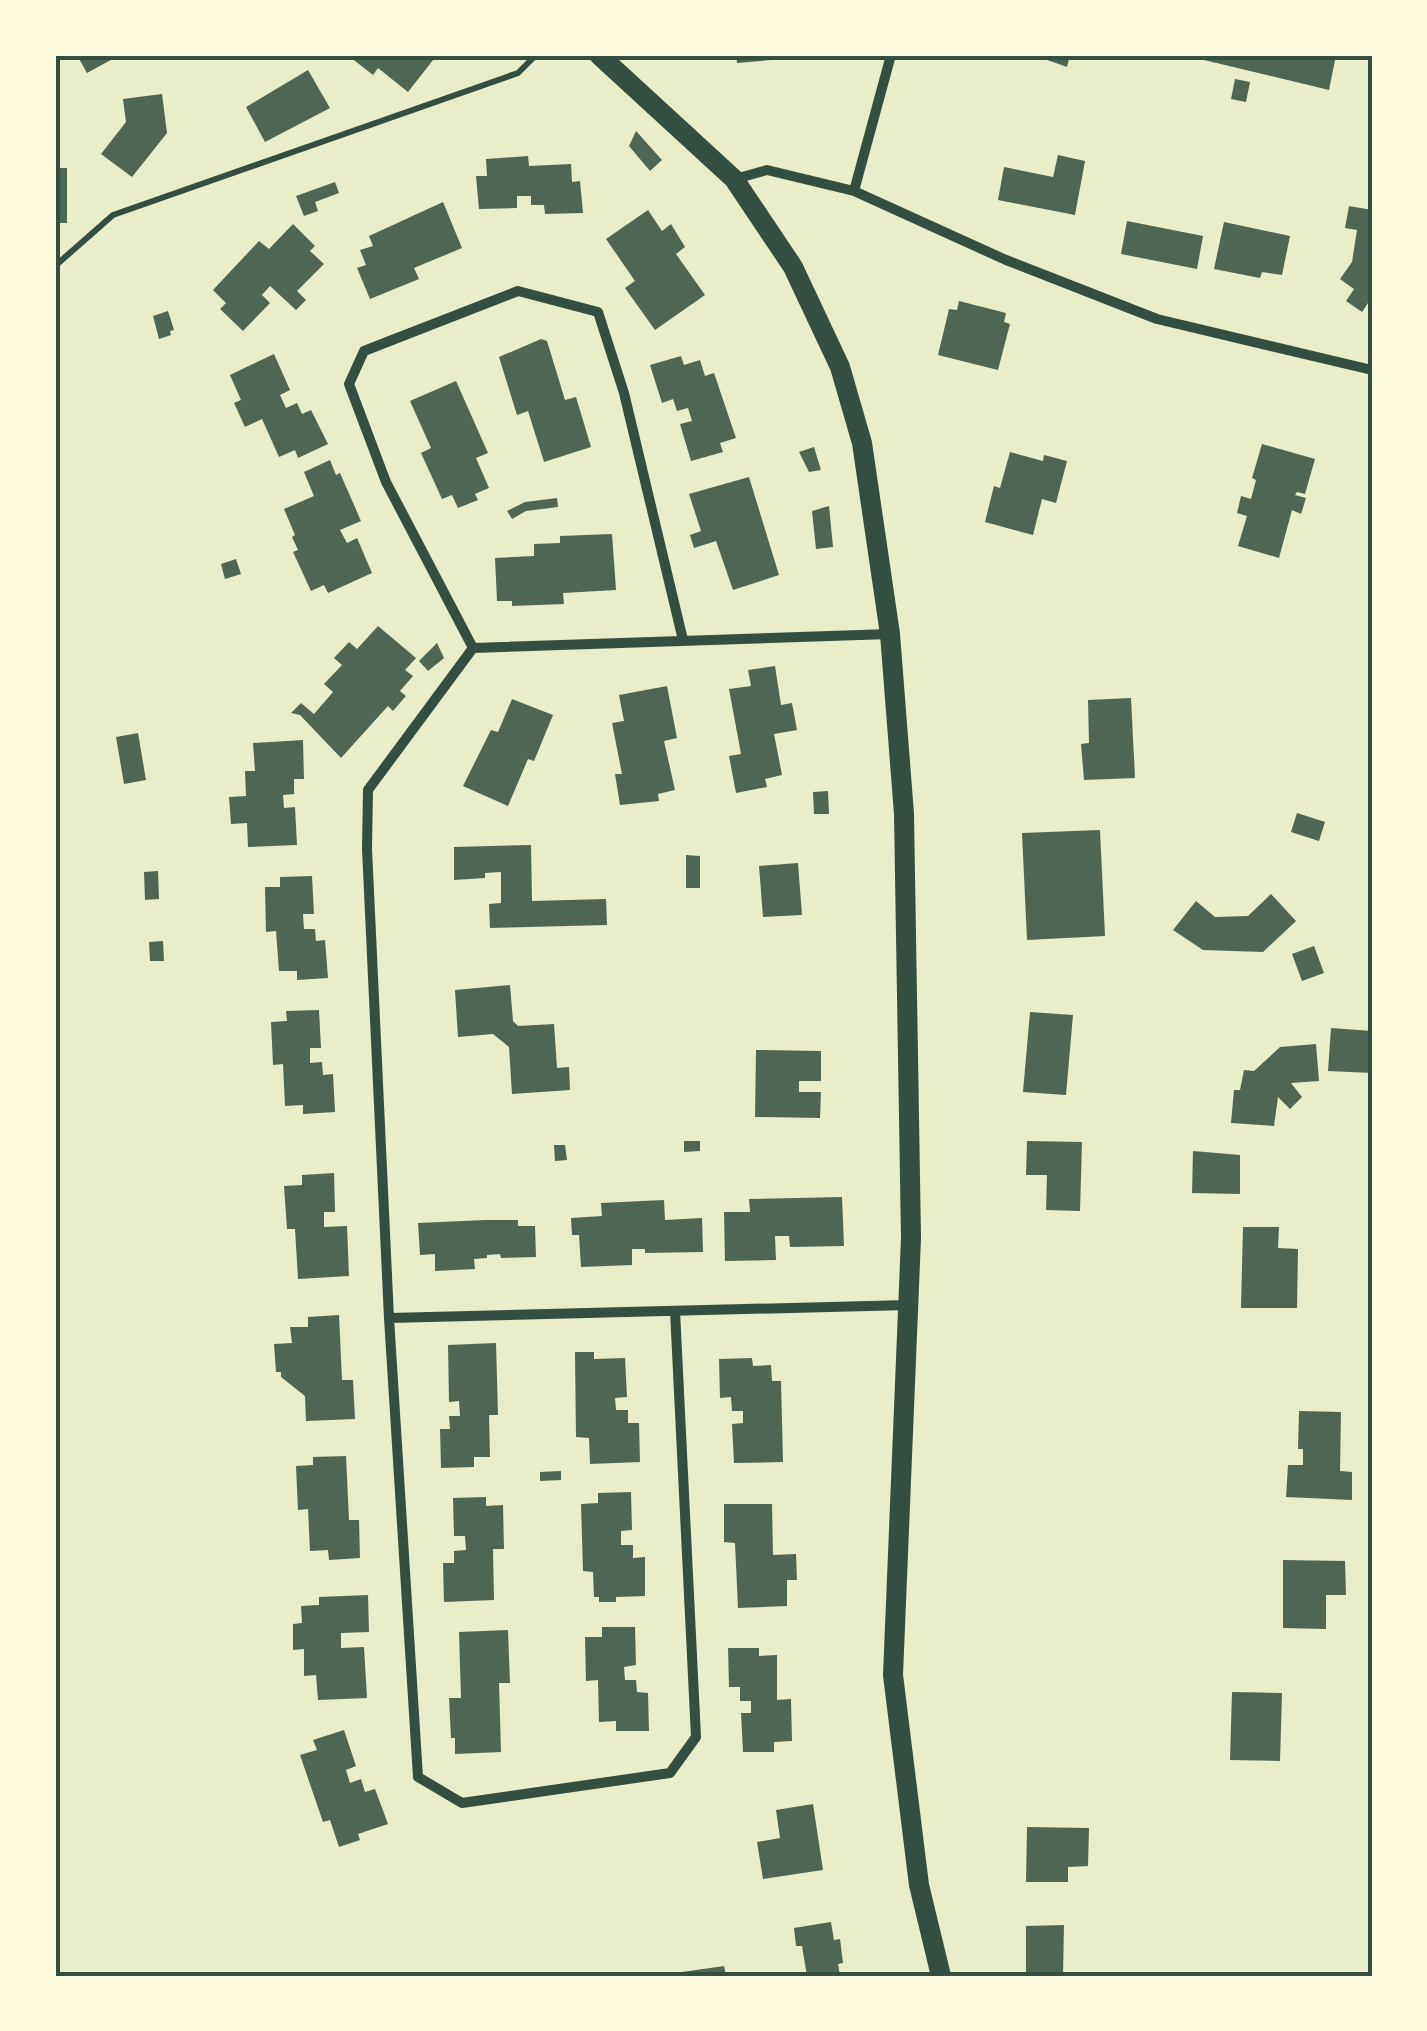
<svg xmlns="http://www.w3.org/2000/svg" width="1427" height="2031" font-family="Jost,sans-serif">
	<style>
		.building { fill: #4f6655 }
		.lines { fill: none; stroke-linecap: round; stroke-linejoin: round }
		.path { stroke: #344e41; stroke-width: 6 }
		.minor { stroke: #344e41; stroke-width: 10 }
		.secondary { stroke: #344e41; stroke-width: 20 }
		.neatline { fill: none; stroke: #344e41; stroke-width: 4 }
	</style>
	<rect width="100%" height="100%" fill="#e9edc9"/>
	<path class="building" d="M77,55h43l-33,18z
		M352,55h85l-29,37 -30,-24 -5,7 -23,-18z
		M736,55h47v4l-46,4z
		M1033,55h37l-3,12z
		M1183,55h153l-7,35z
		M308,70l22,38 -65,34 -19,-35z
		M1235,79l15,3 -4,20 -15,-3z
		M162,94l5,39 -35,44 -31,-23 25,-32 -3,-23z
		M636,131l26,29 -12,11 -21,-25z
		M1058,155l27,6 -10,54 -77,-15 6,-33 49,10z
		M528,156l1,10 42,-2 1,18 8,-1 3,32 -38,1 -1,-9h-13v-9h-14v12l-38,1 -3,-33h11l-1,-17z
		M55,168h12v55h-12z
		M335,182l4,11 -24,9 3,9 -14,5 -8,-20z
		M443,202l19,46 -48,20 5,11 -49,20 -13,-31 9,-3 -6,-15 13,-4 -4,-10z
		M1349,206l23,4v87l-10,15 -16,-11 8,-12 -14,-10 12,-17 5,-32 -12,-2z
		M648,210l14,21 9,-7 14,23 -9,7 29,41 -50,35 -30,-42 10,-7 -29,-42z
		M1127,221l76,15 -6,33 -76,-15z
		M1224,222l66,14 -8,39 -20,-3 -2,6 -46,-9z
		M293,224l22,22 -5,5 14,13 -27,27 9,9 -10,10 -26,-24 -8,9 8,8 -27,28 -23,-22 6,-6 -13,-13 46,-49 10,8z
		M959,301l47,12 -2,9 6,2 -12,46 -60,-15 11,-46 8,1z
		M168,311l6,19 -4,1 1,4 -12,4 -6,-23z
		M541,339l6,2 18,59 11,-3 15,50 -47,15 -16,-51 -11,4 -18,-58z
		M274,354l16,36 -10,5 6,13 11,-5 5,11 9,-4 17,34 -30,14 -3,-8 -16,7 -17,-38 -17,8 -11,-24 7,-3 -11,-25z
		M681,356l3,9 16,-5 5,16 9,-3 22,65 -16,5 3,9 -32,9 -11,-37 12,-3 -4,-13 -11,3 -4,-12 -11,4 -12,-38z
		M456,381l32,72 -12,5 13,30 -14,6 3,6 -20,8 -6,-13 -10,4 -21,-46 10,-5 -21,-47z
		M1262,444l53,15 -10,35 -8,-2 -2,3 11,3 -5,16 -9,-4 -13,48 -41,-12 9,-30 -10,-3 4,-17 10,3 5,-19 -4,-2z
		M814,447l7,23 -12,2 -10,-20z
		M1010,452l33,9 1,-6 23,6 -11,42 -14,-4 -9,36 -48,-13 9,-36 6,2z
		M330,460l6,15 4,-2 21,48 -21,9 7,13 10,-5 15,35 -44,20 -4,-8 -13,6 -18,-39 5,-2 -6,-13 3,-2 -11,-26 30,-13 -10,-24z
		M749,477l30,98 -46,15 -17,-49 -22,7 -4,-13 11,-4 -12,-37z
		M557,498l1,9 -32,4 -14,8 -5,-8 18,-9z
		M829,506l4,41 -17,2 -4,-38z
		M612,534l4,56 -53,3 1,11 -52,2v-5h-15l-2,-43 39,-2v-12l26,-1v-7z
		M236,559l5,15 -16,5 -4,-15z
		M378,626l38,32 -11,12 8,6 -13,15 6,5 -13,15 -5,-5 -47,52 -41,-43 -9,-2 10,-10 13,11 19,-22 -9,-8 18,-19 -8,-7 15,-16 8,7z
		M437,643l7,15 -16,13 -9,-10z
		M775,666l6,39 11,-2 5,27 -23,4 8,41 -17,4 2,8 -31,6 -7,-37 12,-2 -12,-65 22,-3 -3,-16z
		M667,686l10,52 -13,3 11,49 -17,4 1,7 -39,4 -5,-31h7l-10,-51 12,-2 -5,-26z
		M1131,698l4,80 -51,2 -3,-36 8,-1 -1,-43z
		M512,699l41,16 -19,46 -6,-2 -20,47 -45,-20 28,-56 7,2z
		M138,733l8,47 -22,4 -8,-47z
		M303,740l1,39h-10v15l-11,1 1,13 11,-1 2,38 -49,2 -1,-24 -16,1 -2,-27 17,-1 -1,-25h10l-2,-28z
		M828,791l1,23h-15l-1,-22z
		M1297,813l28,9 -6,19 -28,-9z
		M1100,830l5,106 -78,4 -5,-107z
		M531,845l1,56 74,-2 1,26 -117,3 -1,-24 12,-1v-31l-16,1v5l-31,2v-33z
		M686,855l14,1v32h-14z
		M798,863l4,52 -39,2 -4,-51z
		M158,871l1,28 -14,1 -1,-28z
		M312,876l2,38h-11l1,15h11l1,12 9,-1 3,38 -31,2v-9h-18l-3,-40 -10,1 -1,-45h15v-10z
		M1271,894l25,27 -33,31 -60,-2 -30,-20 23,-29 19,16 33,-1z
		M163,941l1,20h-14l-1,-19z
		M1314,946l10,27 -22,8 -10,-27z
		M510,985l3,36 5,5 36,-2 3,44 12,-1 1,23 -58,4 -3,-47 -16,-13 -35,3 -3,-47z
		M319,1010l2,38h-11v15l12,-1 1,13 10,-1 2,38 -32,2v-9l-18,1 -2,-42 -10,1 -2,-43 16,-1 -1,-10z
		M1030,1012l43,3 -7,80 -43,-3z
		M1331,1028l41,3v42l-44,-2z
		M1316,1044l3,37 -28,2 11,14 -12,12 -12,-12 -4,29 -43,-3 3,-33h6l4,-20 10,1 26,-24z
		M756,1050l65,1v30h-22v11h22l-1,26 -65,-1z
		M684,1141h16v10l-16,1z
		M1027,1141l55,1 -2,69 -34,-1 1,-35h-21z
		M554,1145h11l2,15 -12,1z
		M1193,1151l47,4v39l-48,-1z
		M334,1173l1,39h-11v15l23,-1 2,50 -51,3 -3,-50h-8l-3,-43 18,-1v-10z
		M842,1197l2,49 -54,1 -1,-11h-14l1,24 -51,1 -1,-49h26l-1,-13z
		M664,1200l1,20 37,-2 1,34 -58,1v-4h-13v16l-51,2 -2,-32h-7l-1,-17 31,-2 -1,-13z
		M485,1220h33v6h17l1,31 -35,1 -1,-4 -13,1v3l-13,1 1,10 -40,2v-17l-15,1 -2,-32z
		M1243,1227h36l-1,21 20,1 -1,59h-56z
		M339,1315l3,65h11l2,39 -49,2 -1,-25 -24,-19v-5h-5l-2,-28 18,-1 -2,-16h18v-10z
		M496,1343l2,72h-9l1,42h-16v10l-33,1 -1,-39h10l-1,-13h11l-1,-15 -10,1 -1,-57z
		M575,1352h19v7l31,-1 2,39 -12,1 1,12h12v13h11l1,39 -50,2 -1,-26 -13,-1z
		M752,1358l1,8 18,-1 1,16h9l2,81 -49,1 -2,-39 11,-1v-12h-11l-1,-14 -11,1 -1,-39z
		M1299,1411l42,1 -1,59 12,1v28l-66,-3 2,-32h15v-16h-5z
		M346,1456l3,64h10l1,38 -31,2 -1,-10 -18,1 -2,-42 -10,1 -2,-44 17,-1v-8z
		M561,1471v9l-21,1v-9z
		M631,1492l1,38 -11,1v14h12v13l12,-1v39l-29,1v5h-17v-5h-5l-1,-25 -10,-1 -2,-67 17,-1v-10z
		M486,1497v9l17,-1 1,44h-11l1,51 -50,2 -1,-39h11v-12l12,-1 -1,-14h-11l-1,-38z
		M724,1504h48l1,51 23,-1 1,26h-10v26l-49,2 -3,-65 -11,-1z
		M1283,1560l62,1 1,34h-20v34l-43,-1z
		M368,1595l1,37 -28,1v15l23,-1 3,51 -49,2 -2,-25 -12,1v-27l-11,1v-26l9,-1 -1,-17 18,-1v-8z
		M602,1627h33l1,38 -12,2 1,13h11l1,12 11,1 1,38h-33v-10l-17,1 -1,-42 -12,1 -1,-44h17z
		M508,1630l2,53h-11l2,69 -46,2v-16h-4l-2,-40h12l-2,-66z
		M728,1648h31v8l18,-1v45l14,-1 1,42 -18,1v10h-31l-2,-39h10v-12h-11v-14h-11z
		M1232,1692l50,1 -2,68 -50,-1z
		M344,1730l12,36 -10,4 4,13 11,-4 4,13 10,-3 13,35 -30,10 2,6 -21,7 -9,-27 -7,2 -23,-67 17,-5 -4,-10z
		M813,1804l10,66 -60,9 -6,-37 23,-4 -4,-28z
		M1027,1827l62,1 -1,38 -20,1v15h-42z
		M831,1922l3,18 6,-1 3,24 -5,1 2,12h-33l-5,-30h-6l-2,-18z
		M1064,1925l-1,51h-37v-50z
		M724,1966l2,10h-43l-1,-4z"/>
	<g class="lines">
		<path class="path" d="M55,266l58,-51 405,-142 18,-18"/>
		<path class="minor" d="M735,179l32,-9 87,21 37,-136
			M854,191l152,69 151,59 215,51
			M473,648l-105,142 -1,59 22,469 519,-13
			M473,648l-87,-166 -37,-98 15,-33 154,-60 80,21 26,81 59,247
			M473,648l417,-14
			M389,1318l29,459 44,26 208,-30 26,-36 -21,-426"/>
		<path class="secondary" d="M599,55l135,124 59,88 47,100 22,76 28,191 14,180 7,424 -18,437 26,210 22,91"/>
	</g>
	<rect width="1427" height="2031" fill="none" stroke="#fefae0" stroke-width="115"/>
	<rect x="58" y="58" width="1312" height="1916" class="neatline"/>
</svg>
